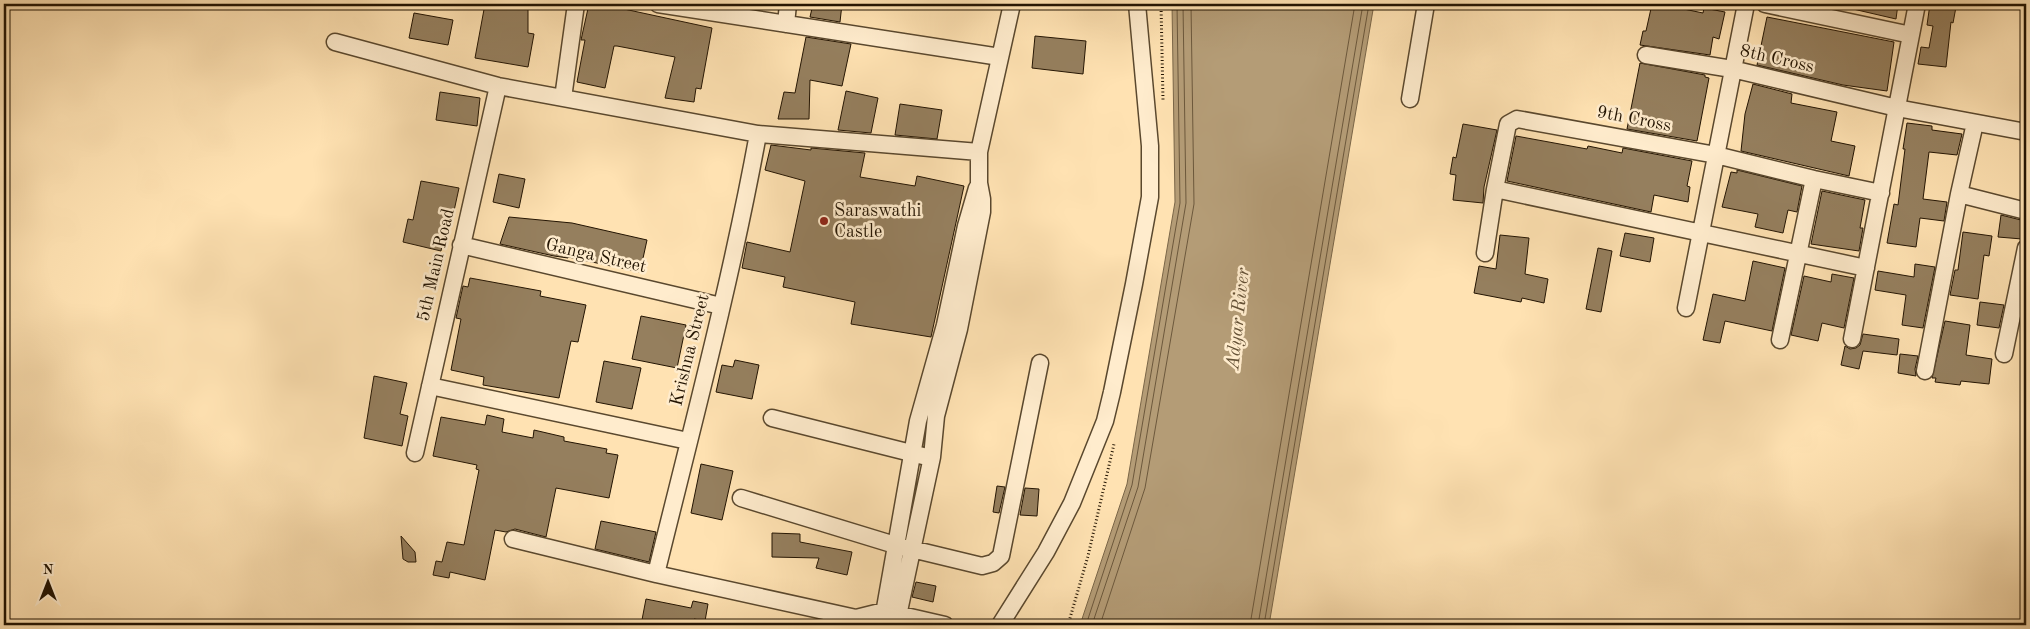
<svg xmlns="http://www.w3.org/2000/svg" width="2030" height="629" font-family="'Old Standard TT',serif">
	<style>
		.water { fill: #b49c76; stroke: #7a6648 }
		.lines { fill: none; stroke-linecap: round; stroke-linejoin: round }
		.shore { stroke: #6c583c; stroke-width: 1 }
		.building { fill: #957f5e; stroke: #231402 }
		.street-casing { stroke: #5a482e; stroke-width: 19 }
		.path { stroke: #231402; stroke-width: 3; stroke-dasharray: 1 2.5; stroke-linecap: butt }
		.street { stroke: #ffeccd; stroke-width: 16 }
		.poi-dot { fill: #8f2418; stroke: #ffeccd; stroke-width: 2 }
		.labels { text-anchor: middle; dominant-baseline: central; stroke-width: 5; stroke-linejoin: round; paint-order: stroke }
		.street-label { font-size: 18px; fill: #231402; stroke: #ffeccd }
		.poi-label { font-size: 18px; fill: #231402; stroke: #ffeccd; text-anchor: start }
		.water-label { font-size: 19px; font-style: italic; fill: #645136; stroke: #ffeccd }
	</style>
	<rect width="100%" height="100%" fill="#ffe2b2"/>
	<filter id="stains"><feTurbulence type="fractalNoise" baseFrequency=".004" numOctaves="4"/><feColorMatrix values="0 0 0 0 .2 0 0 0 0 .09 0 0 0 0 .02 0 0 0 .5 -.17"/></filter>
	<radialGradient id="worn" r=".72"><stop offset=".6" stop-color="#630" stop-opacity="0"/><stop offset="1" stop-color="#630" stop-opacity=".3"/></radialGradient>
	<path class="water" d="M1172,4h202l-105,621h-189l47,-141 48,-282z"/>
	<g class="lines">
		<path class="shore" d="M1086,625l46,-140 48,-282 -3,-199
			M1092,625l46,-138 48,-284 -3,-199
			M1100,625l45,-137 49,-284 -3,-200
			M1250,625l105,-621
			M1258,625l105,-621
			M1264,625l105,-621"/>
	</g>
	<path class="building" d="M485,4h43v29l6,1 -6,33 -53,-9z
		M589,4h25l11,2 -1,3 88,19 -11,61 -5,-1 -2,14 -29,-4 10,-41 -58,-11h-3l-9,42 -28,-6 8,-42h-4z
		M813,4h29l-2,18 -30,-5z
		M1652,4h22v3l29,6 1,-5 21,4 -6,27 -6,-2 -3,18 -70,-10 3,-14h3z
		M1854,4h44l-2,15 -43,-10z
		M1930,4l26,3 -3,16 -2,-1 -5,45 -28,-3 3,-17 8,1 4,-22 -6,-1z
		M414,13l39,7 -5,25 -39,-7z
		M1767,17l127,25 -7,49 -44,-6 -86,-20z
		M1035,36l51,5 -3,33 -51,-6z
		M806,37l45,7 -9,42 -32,-6 -1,39h-31l6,-27 11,1z
		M1640,63l65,12v2l4,1 -12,63 -70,-12z
		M1753,84l39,10 -1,9 46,9 -6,29 24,5 -6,30 -108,-25 4,-37z
		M846,91l32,7 -7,35 -33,-3z
		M440,92l40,6 -3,28 -41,-6z
		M900,104l42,6 -5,29 -42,-4z
		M1907,123l25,3v4l30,4 -5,21 -28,-3 -6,47 24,3 -3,19 -24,-3 -4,29 -29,-4 7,-39 4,1 7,-56h-2z
		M1463,124l34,6 -13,57 -1,16 -30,-3 3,-25 -6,-1 3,-17 3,1z
		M1516,136l71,13 1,-3 34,7 1,-5 69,13 -5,25 3,1 -2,15 -34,-7 -3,17 -144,-31z
		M771,145l40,5v-2l54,5 -5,24 55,9 2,-10 47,10 -33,151 -80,-13 4,-22 -72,-15 2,-10 -43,-9 5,-26 43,10 15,-71 -40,-11z
		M1737,170l65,16 -5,26 -9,-2 -5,23 -28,-6 3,-13 -36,-7 9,-35 6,1z
		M499,174l26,5 -6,29 -26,-6z
		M421,181l38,7 -7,32 -5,-1 -6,32 -38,-9 5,-23 5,1z
		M1822,191l43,9 -5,28h3l-4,23 -48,-7z
		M2001,215l24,6 -3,18 -24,-2z
		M509,217l63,6 75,17 -7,32 -72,-15v1l-14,-2 -54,-12z
		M1963,232l29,4 -3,20 -5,-1 -6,44 -28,-4 5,-25h3z
		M1625,233l29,5 -4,24 -30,-6z
		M1500,235l29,3 -4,36 23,5 -4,24 -22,-5 -1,4 -47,-9 5,-27 17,3z
		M1598,248l14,3 -11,61 -15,-3z
		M1753,261l32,7 -13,63 -47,-10 -5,22 -17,-3 10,-46 32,7z
		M1915,264l20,3 -12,61 -21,-3 4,-30 -31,-5 3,-19 36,6z
		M1832,274l22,4 -10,50 -22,-5 -4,18 -27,-6 13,-59 27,6z
		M470,278l71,13 -1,5 46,9 -8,37 -7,-1 -12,57 -76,-13 1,-8 -33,-7 10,-51 -5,-1 7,-32 5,1z
		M1980,302l24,3 -5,23 -22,-3z
		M641,316l45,9 -9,43 -45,-9z
		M1945,321l25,4 -4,30 26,4 -3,25 -28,-3 -1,4 -25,-3 1,-4h-4z
		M1863,334l36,5 -2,16 -34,-4 -4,18 -18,-4 4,-19 5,3 6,-1 4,-3z
		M1900,354l18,2 -3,13 1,7 -18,-3z
		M735,360l24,5 -7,34 -36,-7 6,-27 11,2z
		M604,361l37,7 -9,41 -36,-7z
		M374,376l33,7 -7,31 8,2 -6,30 -38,-8z
		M487,415l17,4 -2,13 31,6 1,-8 30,7v4l43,8 -1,4 12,2 -9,43 -53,-10 -10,49 -31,-8 -9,3 -11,-2 -10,50 -35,-8 -1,6 -16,-3 3,-14 6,1 5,-20 17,3 15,-75 -3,-1 1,-4 -44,-9 8,-39 44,8z
		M701,464l32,7 -11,49 -31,-7z
		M997,486l8,1 -6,26 -6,-1z
		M1025,488l14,1 -2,27 -17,-1z
		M601,521l55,11 -7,30 -54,-13z
		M772,533l28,1v8l52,10 -5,23 -31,-7 3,-10 -47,-1z
		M401,536l14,16 1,10h-8l-5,-3z
		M916,582l20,4 -3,16 -21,-5z
		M646,599l45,9 2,-7 15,3 -3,17 -11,-2 -2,6h-51z"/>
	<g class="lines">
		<defs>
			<path id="street" d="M658,4l342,53
				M1765,4l146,31
				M786,24l2,-20
				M335,42l163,44 260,48 221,18
				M1646,55l86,14 165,39 129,24
				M563,98l13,-94
				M1410,99l16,-95
				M1495,189l371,79
				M1959,194l67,17
				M461,245l260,61
				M1485,253l10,-64 13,-65 9,-5 199,36 98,24 67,14
				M1686,308l60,-304
				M1852,339l65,-335
				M1780,340l34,-161
				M2004,354l22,-106
				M1925,371l34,-177 16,-71
				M430,386l258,55
				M772,418l151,38
				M415,453l83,-367
				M741,498l154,47 87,21 11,-3 8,-7 39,-193
				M513,539l143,35 200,44 28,-7 61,14
				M656,574c36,-146 75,-292 102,-440
				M882,625l36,-204 27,-96 21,-99 11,-38
				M896,625l36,-168 4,-41 23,-87 23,-117v-13l-3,-16v-31l33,-148
				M1000,625l46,-73 26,-49 33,-82 7,-29 22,-108 16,-87v-51l-13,-142"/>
		</defs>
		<use href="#street" class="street-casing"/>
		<path class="path" d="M1161,4l2,96
			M1068,625l20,-69 26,-112"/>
		<use href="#street" class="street"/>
	</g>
	<circle class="poi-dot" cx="824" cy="221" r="5"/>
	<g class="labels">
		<g class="street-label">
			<text transform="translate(1777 59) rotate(13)">8th Cross</text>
			<text transform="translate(1634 119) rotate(11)">9th Cross</text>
			<text transform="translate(596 256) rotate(13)">Ganga Street</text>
			<text transform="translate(436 265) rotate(-77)">5th Main Road</text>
			<text transform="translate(690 350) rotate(-76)">Krishna Street</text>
		</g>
		<g class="poi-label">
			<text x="834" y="211">Saraswathi<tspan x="834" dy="21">Castle</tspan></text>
		</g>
		<g class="water-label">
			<text transform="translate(1239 319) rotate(-84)">Adyar River</text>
		</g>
	</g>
	<rect width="2030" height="629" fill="none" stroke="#ffe2b2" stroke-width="20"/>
	<rect x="5" y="5" width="2020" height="619" fill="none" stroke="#231402" stroke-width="2.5"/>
	<rect x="10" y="10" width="2010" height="609" fill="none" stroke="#231402"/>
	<g transform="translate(48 582)" stroke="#ffeccd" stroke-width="4" paint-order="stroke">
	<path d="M0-4L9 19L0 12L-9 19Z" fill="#231402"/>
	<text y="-8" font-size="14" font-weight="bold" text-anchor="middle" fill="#231402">N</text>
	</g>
	<rect width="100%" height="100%" filter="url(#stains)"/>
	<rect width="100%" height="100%" fill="url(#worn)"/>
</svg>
